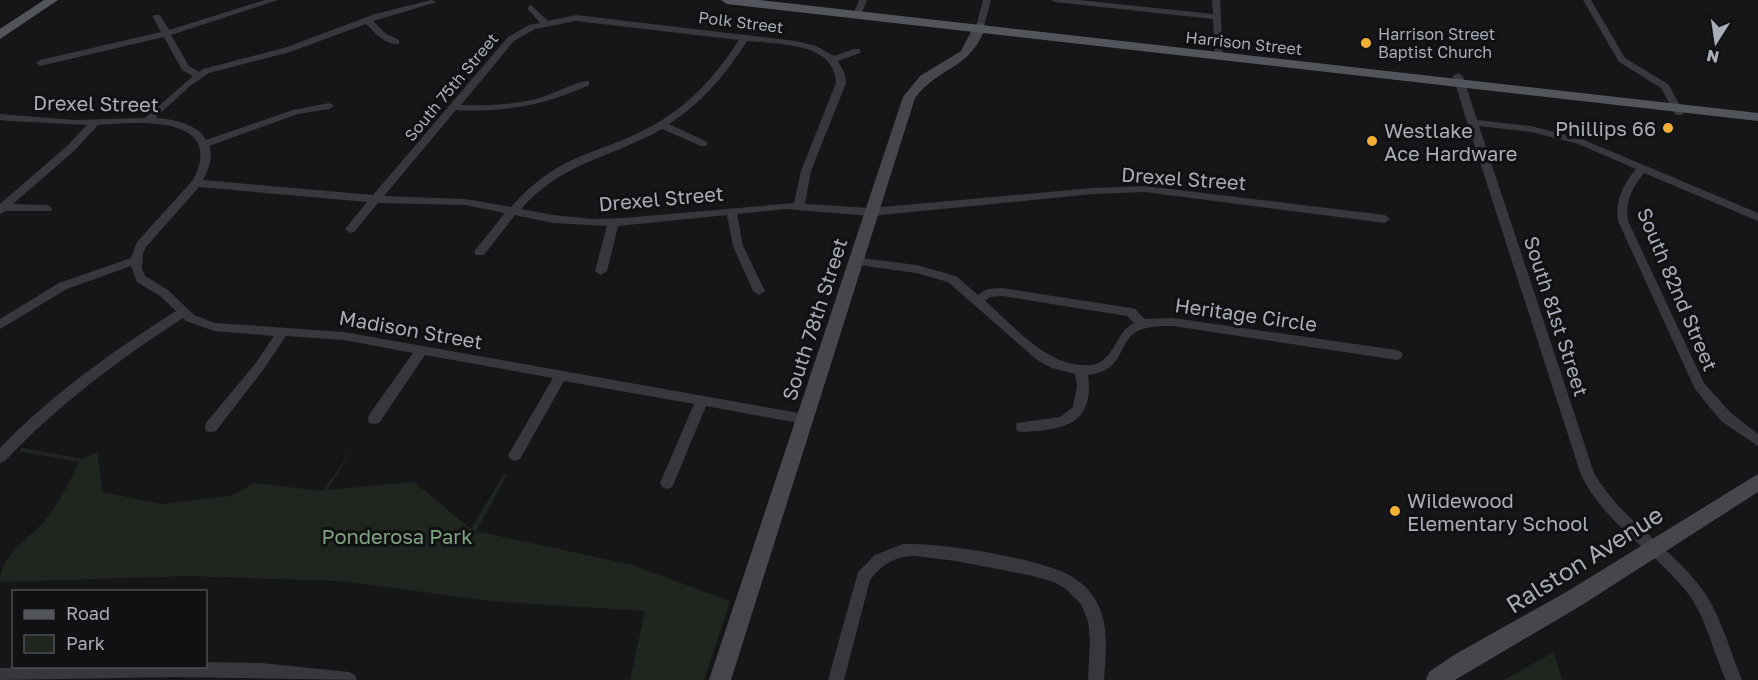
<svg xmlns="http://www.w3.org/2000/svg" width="1758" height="680" font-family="'Golos Text',sans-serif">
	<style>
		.green { fill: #1e261f }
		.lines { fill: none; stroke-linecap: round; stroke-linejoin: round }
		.street { fill: #37383d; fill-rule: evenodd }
		.secondary { fill: #45474d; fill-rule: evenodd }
		.primary { fill: #53555c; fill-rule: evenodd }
		.poi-dot { fill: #f2b134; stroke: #111113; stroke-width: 2 }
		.labels { text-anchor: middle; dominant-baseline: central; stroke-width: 6; stroke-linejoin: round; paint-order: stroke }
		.far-street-label { font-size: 16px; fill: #a8adb8; stroke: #111113 }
		.far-poi-label { font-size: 16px; fill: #a8adb8; stroke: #111113; text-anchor: start }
		.street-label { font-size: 20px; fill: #a8adb8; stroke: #111113 }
		.poi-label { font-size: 20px; fill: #a8adb8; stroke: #111113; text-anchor: start }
		.park-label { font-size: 20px; fill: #7fa381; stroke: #111113 }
		.near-street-label { font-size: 24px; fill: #a8adb8; stroke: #111113 }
	</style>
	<rect width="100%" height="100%" fill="#161618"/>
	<path class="green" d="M360,438l-33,52 87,-8 57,47 33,-55 3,1 -31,56 156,34 98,36 -26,79h-74l15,-69 -155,-10 -148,-20 -155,-5 -187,6c0,-28 31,-44 46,-63 14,-18 24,-37 33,-57l-60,-11 3,-3 61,11 14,-7 6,40 58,12 69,-8 25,-13 68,8z
		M1554,652l8,28h-58z"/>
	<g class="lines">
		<path class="street" d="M265,0h13l-107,35 18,31 10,6 4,-3 81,-21 91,-34 56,-14 6,2 -64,19 13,13 13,6v4c-14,1 -24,-11 -33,-20l-76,28 -81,21 -19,13 -35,32c18,1 43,6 51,22l87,-30 36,-7 5,3 -5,3 -31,5 -89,32c5,10 -1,25 -6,34l170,15 135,-158 21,-12 11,-2 -13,-15 4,-3 17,16 28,-6 220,26 20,5 18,10 20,-7h6v4l-22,8 7,13 1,9 -35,88 -6,33 66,4 222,-20 52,-2 240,29 5,4 -5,4 -240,-31 -52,2 -222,22 -85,-7 -49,5 6,32 22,45 -6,4 -6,-4 -20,-45 -6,-31 -109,11 -11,45 -6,4 -6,-4 12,-45 -54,-3 -38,-8 -31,40h-8l-2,-3 2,-3 29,-36 -40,-8 -87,-2 -24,29 -4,1 -5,-4 22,-27 -168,-15 -53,60 -3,6 -1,16 3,7 23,14 26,25 21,8 129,9 460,82 5,1 1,4 -1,4 -5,1 -98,-18 -32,77 -2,4 -5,2 -5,-2 -2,-4 34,-79 -130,-23 -44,78 -5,2 -5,-2 -2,-4 45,-77 -128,-23 -46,68 -5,1 -5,-1 -1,-4 1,-4 44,-62 -69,-13 -58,-4 -23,34 -47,61 -5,1 -5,-1 -1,-4 1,-4 49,-59 19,-28 -60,-5 -28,-10 -3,-3c-65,42 -125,87 -178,143l-5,2v-15c52,-54 113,-97 176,-137l-16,-15 -23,-14 -6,-16 -64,23 -67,40v-10l59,-36 72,-25 6,-16 56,-62c34,-66 -57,-58 -95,-55l-23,25 -62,54 34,1 4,2 1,2 -1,2h-45l-6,3v-10l67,-58 20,-21 -78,-4 -9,-1v-6l74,6 71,-2 48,-42 -11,-6 -18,-33 -124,29 -4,-3 4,-3 121,-28 -8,-15 1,-2h6l9,15zM576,21l163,19c-24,37 -52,68 -91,88 -27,15 -57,22 -84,36 -21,11 -38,26 -53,43l-46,-8 -81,-3 72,-86c47,3 90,-5 133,-25v-4c-10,-1 -40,15 -53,18 -25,6 -50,7 -75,6l53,-64 21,-12zM747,41c31,3 88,1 89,42l-35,88 -7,32 -170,15 -31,1 -40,-4 -32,-6c41,-47 90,-51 141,-80l39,17h6v-4l-38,-18c33,-21 57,-50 78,-83z
			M859,0h8l-6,15 -4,3 -4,-3z
			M983,0h8l-7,26 -4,3 -4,-3z
			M1051,0h28l134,14 -1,-14h8l3,57 -4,3 -4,-3 -2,-38 -158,-17z
			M1583,0h8l34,58 43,26 16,29 -2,2h-6l-15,-27 -42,-26z
			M1458,73l5,3 14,44 54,6 53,14 174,73v8l-114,-48c-12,15 -19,28 -16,48l76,162 27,30 27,21v12l-37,-25 -26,-32 -77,-168c-3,-21 5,-36 18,-52l-58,-25 -47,-12 -52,-6 115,347c28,48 72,70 104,111 22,27 31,64 44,96h-16c-14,-29 -19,-63 -40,-89 -33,-41 -81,-67 -105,-116l-114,-353 -14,-46z
			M855,257l61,8 40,11 22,19 9,-6 15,-1 129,20 4,1 10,10 28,-1 224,32 4,2 2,3 -2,3 -4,2 -224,-34c-11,0 -23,0 -33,4 -25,11 -12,40 -52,45 7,50 -25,55 -66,57l-5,-1 -1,-4 1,-4 43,-6 13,-10 4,-21 -2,-12 -23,-6 -15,-8 -89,-78 -32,-9 -65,-9 -2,-3zM1002,296l125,20 7,7c-17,9 -18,28 -32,38 -7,5 -15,4 -22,4 -37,-3 -68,-41 -95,-64l5,-4z
			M903,544c39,-1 131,13 166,31 9,5 18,12 24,21 17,24 13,56 11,84h-16l2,-39 -2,-20 -7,-17 -15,-15 -12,-7 -25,-7 -73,-14 -41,-5c-20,0 -33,8 -45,24l-26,100h-16l30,-108 17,-17z
			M206,662l56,1 87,9 6,3 2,5 -182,-3 -175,3v-12l206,-2z"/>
		<path class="secondary" d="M980,22l6,4c-16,45 -46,39 -71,72l-184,582h-22l194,-583 17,-21 41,-25 13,-25z
			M1758,474v18l-176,113 -127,75h-29l3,-8 25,-17 114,-64z"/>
		<path class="primary" d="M44,0h14l-58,39v-10z
			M721,0h39l998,113v8l-1031,-117z"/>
	</g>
	<g class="poi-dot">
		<circle cx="1366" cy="43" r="6"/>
		<circle cx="1668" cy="128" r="6"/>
		<circle cx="1372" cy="141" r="6"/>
		<circle cx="1395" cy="511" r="6"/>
	</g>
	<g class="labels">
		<g class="far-street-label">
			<text transform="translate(741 22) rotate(7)">Polk Street</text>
			<text transform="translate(1244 43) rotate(6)">Harrison Street</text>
			<text transform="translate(451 87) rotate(-50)">South 75th Street</text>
		</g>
		<g class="far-poi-label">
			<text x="1378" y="34">Harrison Street<tspan x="1378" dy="18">Baptist Church</tspan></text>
		</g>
		<g class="street-label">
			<text transform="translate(96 103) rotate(1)">Drexel Street</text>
			<text transform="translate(1184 178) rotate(4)">Drexel Street</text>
			<text transform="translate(661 198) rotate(-5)">Drexel Street</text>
			<text transform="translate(1678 289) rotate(67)">South 82nd Street</text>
			<text transform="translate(1246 314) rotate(8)">Heritage Circle</text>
			<text transform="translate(1557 316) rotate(72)">South 81st Street</text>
			<text transform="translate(814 319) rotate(-72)">South 78th Street</text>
			<text transform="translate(411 329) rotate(10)">Madison Street</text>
		</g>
		<g class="poi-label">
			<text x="1656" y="128" text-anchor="end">Phillips 66</text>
			<text x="1384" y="130">Westlake<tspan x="1384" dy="23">Ace Hardware</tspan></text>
			<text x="1407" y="500">Wildewood<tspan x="1407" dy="23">Elementary School</tspan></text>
		</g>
		<g class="park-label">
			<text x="397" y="536">Ponderosa Park</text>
		</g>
		<g class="near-street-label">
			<text transform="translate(1584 559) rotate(-32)">Ralston Avenue</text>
		</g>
	</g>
	<rect x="12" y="590" width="195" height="78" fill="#111113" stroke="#4d4f55" stroke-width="1.5"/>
	<rect x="24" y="610" width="30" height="9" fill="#53555c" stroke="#4d4f55" stroke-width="1.5"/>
	<text x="66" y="620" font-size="18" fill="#a8adb8">Road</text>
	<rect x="24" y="635" width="30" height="18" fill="#1e261f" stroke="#4d4f55" stroke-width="1.5"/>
	<text x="66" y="650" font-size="18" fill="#a8adb8">Park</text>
	<g transform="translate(1716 42) rotate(192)" stroke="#111113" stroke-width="4.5" paint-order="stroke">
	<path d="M0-4.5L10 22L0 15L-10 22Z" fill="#a8adb8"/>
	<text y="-9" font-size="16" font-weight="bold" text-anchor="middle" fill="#a8adb8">N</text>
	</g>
</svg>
